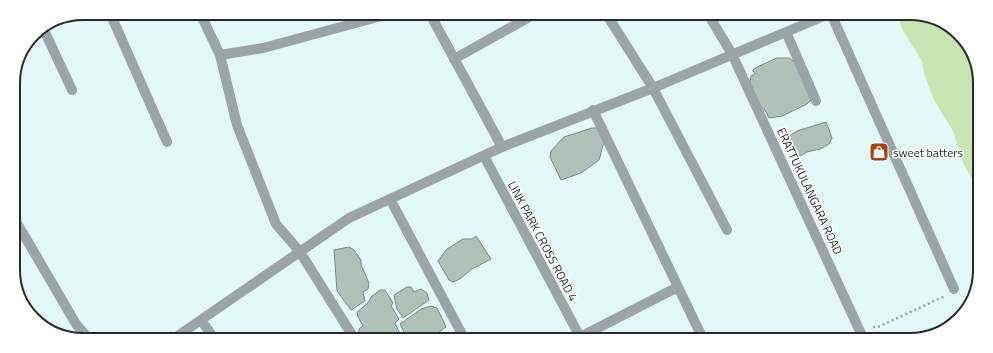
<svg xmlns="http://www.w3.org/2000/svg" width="993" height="353" font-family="'Titillium Web',sans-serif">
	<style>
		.green { fill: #c9e5b3 }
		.building { fill: #b0c2b8; stroke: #798a81 }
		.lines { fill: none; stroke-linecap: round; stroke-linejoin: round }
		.path { stroke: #94a5a4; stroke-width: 2.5; stroke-dasharray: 2 3; stroke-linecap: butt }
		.minor { stroke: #9ba4a7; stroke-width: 10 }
		.labels { text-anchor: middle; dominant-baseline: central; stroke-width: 3; stroke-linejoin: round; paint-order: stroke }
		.poi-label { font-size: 12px; fill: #242d2c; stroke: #fff; text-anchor: start }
		.street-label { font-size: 12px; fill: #242d2c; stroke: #fff }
		.rim { fill: none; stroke: #242d2c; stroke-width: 2 }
	</style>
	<rect width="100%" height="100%" fill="#e2f9f7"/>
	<path class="green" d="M905,17h28l30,20 16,36 -1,116 -15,-26 -10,-32 -19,-31 -10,-26 -2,-13 -20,-32 -3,-9z"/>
	<path class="building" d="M777,58h12l7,5 16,36 -5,5 -25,12 -13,2 -4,-8 -4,-3 -11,-24 1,-7 4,-2 -2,-4 2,-2z
		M826,122l6,16 -3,6 -9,5 -13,3 -7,4 -5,-2 -8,-13 2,-5 8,-5z
		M592,128h5l7,14 -5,18 -18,13 -20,7 -11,-23 1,-6 13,-14z
		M476,236l15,23 -19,10 -12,10 -7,3 -4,-2 -11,-19 9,-12 16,-10h9z
		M349,247l5,3 7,10v5l8,18 -1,6 -5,3 2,9 -14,9 -14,-19 -3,-41z
		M407,287h4l3,5 7,-3 6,4 2,7 -26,18 -6,-9 -3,-14z
		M380,290h5l8,13 -2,3 8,13 -4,4 7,15h-41l-2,-4v-5l4,-3 -5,-9 -1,-5 10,-8 5,-8z
		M431,306l6,2 9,19 -15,11h-24l-7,-14 21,-15z"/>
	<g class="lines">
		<path class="path" d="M873,327h5l67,-31"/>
		<path class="minor" d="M110,13l57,129
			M200,13l20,42 43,-7 126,-34
			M607,15l46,73 74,142
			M709,16l23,38 132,286
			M832,16l122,273
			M43,28l29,62
			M786,32l30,69
			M220,55l17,70 39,99 24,28 54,86
			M454,59l79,-44
			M593,110l110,229
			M502,147l151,-59 171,-72
			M484,156l96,181
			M390,199l74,139
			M14,218l62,106 10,12
			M201,320l12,17
			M176,337l173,-119 153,-71 -72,-133
			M578,338l100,-51"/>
	</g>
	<defs>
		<symbol id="shop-square" viewBox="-11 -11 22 22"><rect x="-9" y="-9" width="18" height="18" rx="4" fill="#a64116" stroke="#fff"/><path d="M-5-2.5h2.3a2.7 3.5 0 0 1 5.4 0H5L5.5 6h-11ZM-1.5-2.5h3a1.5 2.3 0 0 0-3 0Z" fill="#fff"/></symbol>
	</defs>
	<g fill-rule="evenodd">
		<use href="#shop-square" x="868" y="141" width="22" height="22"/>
	</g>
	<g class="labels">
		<g class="poi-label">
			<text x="893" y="152">sweet batters</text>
		</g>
		<g class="street-label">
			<text transform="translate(810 191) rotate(65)">ERATTUKULANGARA ROAD</text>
			<text transform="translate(543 241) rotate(62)">LINK PARK CROSS ROAD 4</text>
		</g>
	</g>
	<path d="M0 0H993V353H0ZM83 20H910A63 63 0 0 1 973 83V270A63 63 0 0 1 910 333H83A63 63 0 0 1 20 270V83A63 63 0 0 1 83 20Z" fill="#fff" fill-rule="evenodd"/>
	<path class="rim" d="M83 20H910A63 63 0 0 1 973 83V270A63 63 0 0 1 910 333H83A63 63 0 0 1 20 270V83A63 63 0 0 1 83 20Z"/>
</svg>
